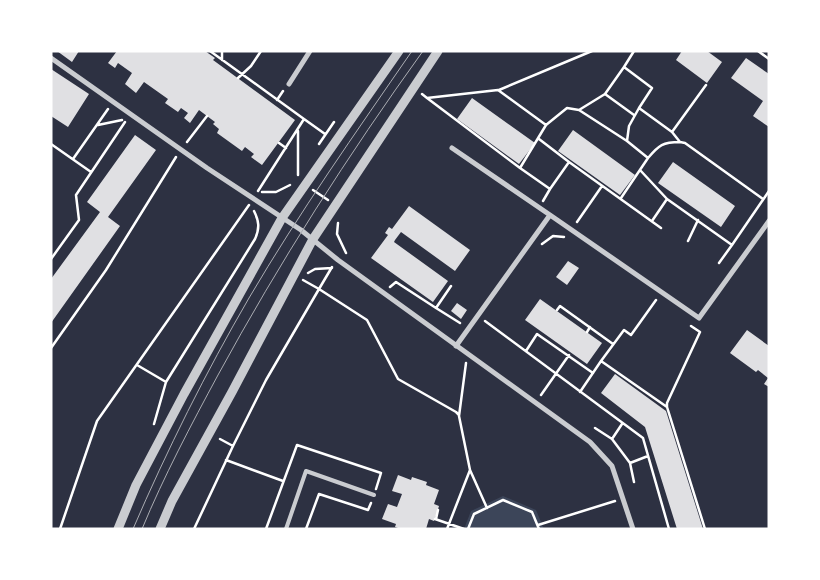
<svg xmlns="http://www.w3.org/2000/svg" width="820" height="580" font-family="Arial,sans-serif">
	<style>
		.green { fill: #3c4559 }
		.building { fill: #e0e0e3 }
		.lines { fill: none; stroke-linecap: round; stroke-linejoin: round }
		.path { stroke: #fff; stroke-width: 2.5 }
		.service { stroke: #caccd0; stroke-width: 4 }
		.minor { stroke: #caccd0; stroke-width: 5 }
		.tertiary { stroke: #caccd0; stroke-width: 9 }
		.tram { stroke: #abadb3; stroke-width: 1 }
	</style>
	<rect width="100%" height="100%" fill="#2d3142"/>
	<path class="green" d="M503,496l33,14 8,19h-80l7,-18z"/>
	<path class="building" d="M57,51h22l-7,11z
		M117,51h88l10,7 -2,2 82,60 -33,45 -11,-8 3,-3 -9,-7 -3,4 -25,-18 2,-4 -6,-5 2,-2 -16,-12 -9,13 -6,-5 4,-5 -7,-5 -3,4 -13,-9 3,-4 -24,-17 -8,11 -11,-9 7,-11 -14,-10 -3,5 -7,-5z
		M682,51h25l15,11 -15,21 -31,-23z
		M746,58l23,16v53l-16,-11 10,-15 -32,-23z
		M51,69l38,25 -21,33 -17,-11z
		M472,98l63,45 -16,21 -62,-45z
		M573,130l62,45 -15,20 -62,-44z
		M135,135l21,15 -48,67 12,9 -69,97v-44l49,-67 -13,-10z
		M673,162l62,44 -14,21 -63,-44z
		M409,206l61,44 -15,21 -54,-39 -6,8 -1,2 54,39 -15,21 -62,-44 17,-23 -3,-2 4,-6 3,2z
		M568,261l11,7 -12,17 -11,-8z
		M540,299l62,44 -15,21 -62,-44z
		M457,303l10,7 -6,9 -10,-8z
		M747,330l22,16v41l-5,-3 4,-6 -10,-8 -2,2 -26,-19z
		M615,374l51,37 37,118h-26l-32,-102 -44,-34z
		M398,475l13,5 1,-3 15,5 -1,3 13,5 -5,14 5,2 -4,13 -1,2 -5,-2 -3,10h-25l-6,-2 1,-3 -14,-5 6,-15 9,3 5,-13 -10,-3z"/>
	<g class="lines">
		<path class="path" d="M210,51l94,68
			M758,51l11,8
			M222,60v-9
			M624,67l10,-16
			M238,78l13,-12 10,-15
			M499,90l93,-39
			M422,94l5,4 71,-8 48,35 -26,43 -93,-70
			M277,100l6,-9
			M579,110l26,-16
			M634,115l-29,-21 19,-27 28,21 -13,20
			M98,125l24,-5
			M546,125l21,-17 12,2 48,31
			M672,132l34,-47
			M539,139l30,23 -19,27
			M187,142l20,-26
			M279,143l7,5
			M51,144l40,28
			M319,144l15,-22
			M648,158c11,-13 15,-16 32,-16
			M73,159l35,-50
			M569,162l92,66
			M520,168l30,21 -7,12
			M640,170l27,29
			M298,175v-44
			M313,190l15,10
			M258,191l46,-72 21,15
			M262,192h14l14,-7
			M621,198l27,-40 -21,-17 2,-15 10,-18 33,24 8,10 5,1 78,56
			M652,221l15,-22 65,46 -13,18
			M577,222l25,-36
			M338,223l-1,11 9,19
			M688,241l10,-21
			M542,244l11,-8 11,1
			M732,245l37,-54
			M51,259l28,-39 -3,-25 49,-73
			M332,267l-13,22 48,31 31,59 58,33 3,3
			M308,273l7,-4 17,-1
			M451,286l-15,22 24,15
			M390,287l6,-5 40,26
			M557,310l3,-4 53,38
			M485,321l158,117 26,91
			M587,332l3,-5
			M51,348l55,-78 70,-113
			M526,351l11,-17 56,39
			M601,361l23,-31 7,5 25,-35
			M137,365l29,17
			M580,392l21,-31 66,46 38,122
			M541,395l28,-40
			M667,407v-4l33,-71 -9,-6
			M154,424l12,-42 89,-143c5,-11 4,-18 -1,-28
			M595,428l17,11 10,-15
			M220,439l13,7
			M612,439l18,24 18,-7
			M226,460l57,21
			M630,463l4,19
			M470,470l17,38
			M435,519l29,10
			M436,519l2,-9
			M538,525l77,-24
			M60,529l37,-108 152,-216
			M194,529l39,-83 33,-66 53,-91 -16,-9
			M266,529l31,-84 84,28 -5,16
			M306,529l13,-35 49,16 3,-7
			M447,529l23,-59 -11,-54 7,-53
			M468,529l6,-15 29,-14 29,12 7,17"/>
		<path class="service" d="M286,529l20,-58 68,24"/>
		<path class="minor" d="M51,58l156,110 94,62 37,30 252,182 22,24 21,63
			M289,84l21,-33
			M452,148l98,67
			M456,346l94,-131 149,103 70,-97"/>
		<path class="tertiary" d="M118,529l18,-44 48,-91 98,-176 117,-167
			M160,529l12,-28 60,-109 81,-153 125,-188"/>
		<path class="tram" d="M133,529c34,-79 73,-157 116,-231 50,-85 107,-166 163,-247
			M142,529c22,-53 49,-104 76,-154 61,-112 130,-220 205,-324"/>
	</g>
	<rect width="820" height="580" fill="none" stroke="#ffffff" stroke-width="105"/>
</svg>
